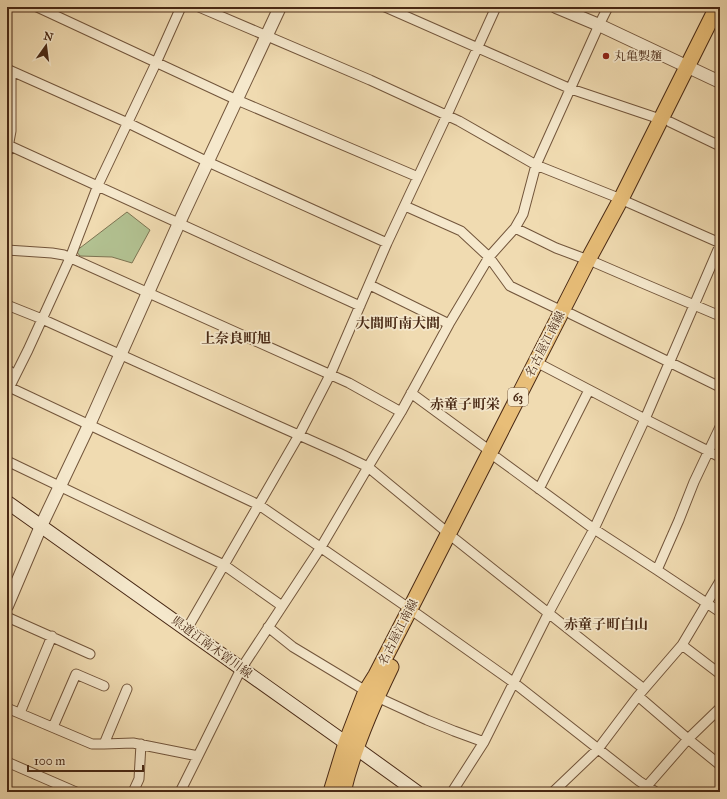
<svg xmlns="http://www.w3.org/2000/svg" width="727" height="799" font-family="'IM FELL Great Primer','Noto Serif JP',serif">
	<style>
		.green { fill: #b2c191; stroke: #7d7452 }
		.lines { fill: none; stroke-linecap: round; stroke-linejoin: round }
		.minor-casing { stroke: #72553b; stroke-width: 11 }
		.tertiary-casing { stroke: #72553b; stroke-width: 14 }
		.secondary-casing { stroke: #482814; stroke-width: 15 }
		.primary-casing { stroke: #482814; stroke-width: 17 }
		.minor { stroke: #f5e8cc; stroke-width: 9 }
		.tertiary { stroke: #f5e8cc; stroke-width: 12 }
		.secondary { stroke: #f5e8cc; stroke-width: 13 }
		.primary { stroke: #e8be78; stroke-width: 15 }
		.poi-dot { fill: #8f2418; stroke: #f5e8cc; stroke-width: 1.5 }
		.labels { text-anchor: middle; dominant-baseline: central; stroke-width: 3.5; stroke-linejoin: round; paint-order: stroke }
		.shield { fill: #f5e8cc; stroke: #7c624b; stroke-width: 1 }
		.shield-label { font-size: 11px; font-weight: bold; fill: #482814 }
		.poi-label { font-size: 12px; fill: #482814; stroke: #f5e8cc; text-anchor: start }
		.street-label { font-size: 12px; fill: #482814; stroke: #f5e8cc }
		.quarter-label { font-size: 14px; font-weight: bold; fill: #482814; stroke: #f5e8cc }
	</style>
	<rect width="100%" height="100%" fill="#f0dbb1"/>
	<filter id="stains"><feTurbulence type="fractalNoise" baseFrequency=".005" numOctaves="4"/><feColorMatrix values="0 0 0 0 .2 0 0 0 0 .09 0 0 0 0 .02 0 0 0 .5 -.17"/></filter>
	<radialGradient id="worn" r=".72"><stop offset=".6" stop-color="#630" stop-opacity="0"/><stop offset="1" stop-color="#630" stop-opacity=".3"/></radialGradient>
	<path class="green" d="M127,212l23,18 -18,33 -20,-6 -32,-1 -4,-5z"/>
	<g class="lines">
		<defs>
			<path id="minor" d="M37,7l200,93 181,77
				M199,7l171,73 89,41 77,44 85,34
				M385,7l186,82 89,30
				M7,69l121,54 80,39 179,81
				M670,122l50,24
				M8,145l352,161
				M7,153l4,-22v-60
				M627,202l93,41
				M405,206l56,25 28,26 21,29 52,25
				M515,228l41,20 32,12
				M7,250l45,3 12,2 285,128 52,29
				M596,263l44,19 80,34
				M370,285l79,39
				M7,305l35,14 214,97 83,37 29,14 80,66
				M571,314l98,48 51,25
				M536,362l109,57 75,38
				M7,369l8,7
				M9,387l250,118 151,104
				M7,392l21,-42 42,-92 28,-73 58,-122 25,-56
				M411,393l79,58
				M497,458l97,71 63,41 63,42
				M7,461l217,104 58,41
				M539,489l50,-99
				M455,539l189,150
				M657,570l22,-50 15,-38 26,-55
				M417,614l96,68 126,99 17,11
				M7,617l83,37
				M268,627l25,20 73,44
				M187,629l112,-194 31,-60 57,-132 60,-128 49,-108
				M682,645l38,29
				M638,696l50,43 32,26
				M377,697l50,23 27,11 30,11
				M7,708l85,36h12l29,-1 65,13
				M20,713l32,-77
				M53,727l23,-53 28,12
				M104,744l23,-55
				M7,762l69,30
				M647,786l41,-47 32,-31
				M133,792l6,-13 2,-35
				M180,792l18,-36 43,-87 80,-122 47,-80 33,-55 48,-88 40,-67 26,-29 8,-14 13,-49 63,-140 9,-18
				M452,792l32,-50 64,-128 46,-85 51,-110 75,-174
				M553,792l45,-43 40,-53 44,-51 38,-64"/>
			<path id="tertiary" d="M556,7l43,18 121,57
				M7,606l34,-80 48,-101 90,-202 101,-216"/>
			<path id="secondary" d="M7,502l339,241 10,5 61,44"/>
			<path id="primary" d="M331,792l15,-49 20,-52 10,-16 34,-66 178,-349 33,-61 96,-192
				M343,792c10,-43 29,-86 48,-125"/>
		</defs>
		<use href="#minor" class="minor-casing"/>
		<use href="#tertiary" class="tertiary-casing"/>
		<use href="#secondary" class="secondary-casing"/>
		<use href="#primary" class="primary-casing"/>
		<use href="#minor" class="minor"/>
		<use href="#tertiary" class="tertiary"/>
		<use href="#secondary" class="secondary"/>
		<use href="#primary" class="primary"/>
	</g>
	<circle class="poi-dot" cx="606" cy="56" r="4"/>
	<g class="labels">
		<rect class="shield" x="508" y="388" width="20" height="18" rx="3"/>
		<g class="shield-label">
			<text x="518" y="397">63</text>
		</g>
		<g class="poi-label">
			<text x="614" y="56">丸亀製麺</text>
		</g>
		<g class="street-label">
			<text transform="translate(545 344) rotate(-63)">名古屋江南線</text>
			<text transform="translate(398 632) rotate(-63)">名古屋江南線</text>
			<text transform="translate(212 647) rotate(36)">県道江南木曽川線</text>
		</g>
		<g class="quarter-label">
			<text x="398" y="323">大間町南大間</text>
			<text x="236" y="338">上奈良町旭</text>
			<text x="465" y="404">赤童子町栄</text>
			<text x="606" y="624">赤童子町白山</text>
		</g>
	</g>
	<rect width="727" height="799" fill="none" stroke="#f0dbb1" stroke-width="24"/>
	<rect x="8" y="8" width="711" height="783" fill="none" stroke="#482814" stroke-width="2"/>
	<rect x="12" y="12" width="703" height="775" fill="none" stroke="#482814"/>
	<g transform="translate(46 46) rotate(14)" stroke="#f5e8cc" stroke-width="3" paint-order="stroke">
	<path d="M0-3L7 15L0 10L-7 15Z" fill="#482814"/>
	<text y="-6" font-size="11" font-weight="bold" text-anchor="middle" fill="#482814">N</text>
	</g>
	<path d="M28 765v6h115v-6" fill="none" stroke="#482814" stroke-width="2"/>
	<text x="34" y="765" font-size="12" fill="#482814" stroke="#f5e8cc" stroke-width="3" paint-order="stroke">100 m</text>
	<rect width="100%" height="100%" filter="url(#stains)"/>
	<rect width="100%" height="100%" fill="url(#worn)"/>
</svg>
